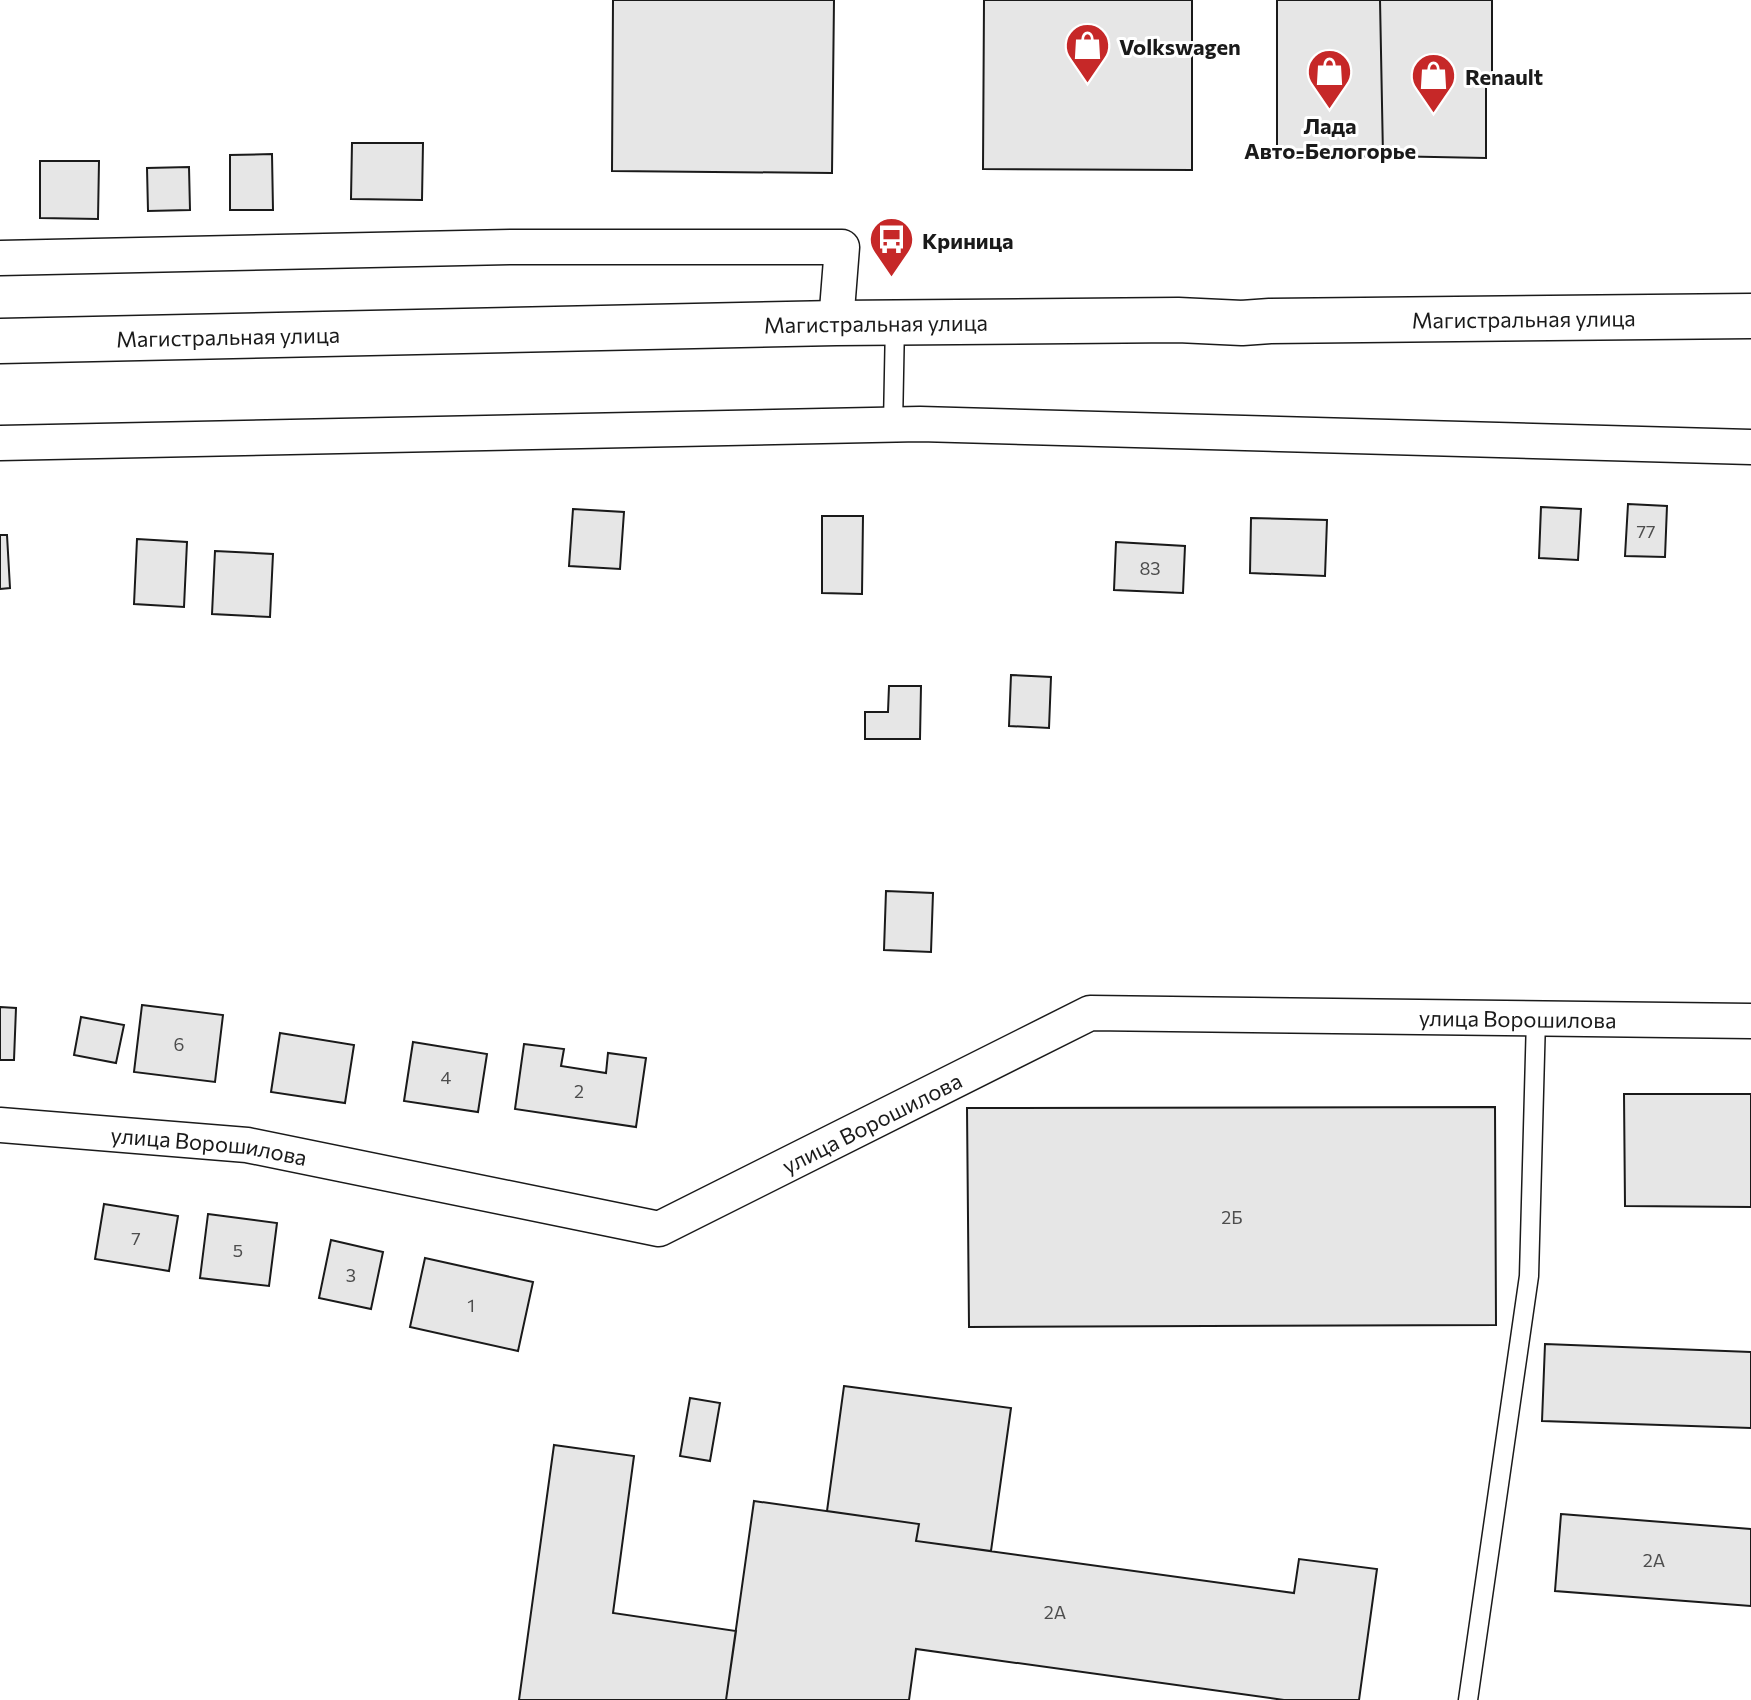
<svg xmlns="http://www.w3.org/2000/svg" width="1751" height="1700" font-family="Commissioner,sans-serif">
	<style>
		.building { fill: #e6e6e6; stroke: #1a1a1a; stroke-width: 2 }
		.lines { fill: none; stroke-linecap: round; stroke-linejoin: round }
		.service-casing { stroke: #1a1a1a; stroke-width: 21 }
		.minor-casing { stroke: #1a1a1a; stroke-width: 37 }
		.primary-casing { stroke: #1a1a1a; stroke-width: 47 }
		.service { stroke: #fff; stroke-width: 18 }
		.minor { stroke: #fff; stroke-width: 34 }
		.primary { stroke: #fff; stroke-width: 44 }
		.labels { text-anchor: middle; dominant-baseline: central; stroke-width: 6; stroke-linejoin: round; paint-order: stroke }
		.number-label { font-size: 18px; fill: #4d4d4d }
		.poi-label { font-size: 22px; font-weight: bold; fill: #1a1a1a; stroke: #fff; text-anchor: start }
		.street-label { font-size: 22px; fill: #1a1a1a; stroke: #fff }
	</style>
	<rect width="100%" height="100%" fill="#fff"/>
	<path class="building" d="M613,0h221l-2,173 -220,-2z
		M984,0h208v170l-209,-1z
		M1277,0h103l3,156 -106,2z
		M1380,0h112v75h-6v83l-103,-2z
		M352,143h71l-1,57 -71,-1z
		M272,154l1,56h-43v-55z
		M40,161h59l-1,58 -58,-1z
		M189,167l1,43 -42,1 -1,-43z
		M1628,504l39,2 -2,51 -40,-1z
		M1541,507l40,2 -3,51 -39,-2z
		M573,509l51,3 -4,57 -51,-3z
		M822,516h41l-1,78 -40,-1z
		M1251,518l76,2 -2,56 -75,-3z
		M0,535h7l3,53 -10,1z
		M137,539l50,3 -3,65 -50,-3z
		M1116,542l69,4 -2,47 -69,-3z
		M215,551l58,3 -3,63 -58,-3z
		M1011,675l40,2 -2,51 -40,-2z
		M889,686h32l-1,53h-55v-27h23z
		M886,891l47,2 -2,59 -47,-2z
		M142,1005l81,10 -8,67 -81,-10z
		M0,1007l16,1 -2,52h-14z
		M81,1017l43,8 -8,38 -42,-8z
		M280,1033l74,12 -9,58 -74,-11z
		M413,1042l74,12 -9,58 -74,-11z
		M524,1044l40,5 -3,17 45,7 2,-20 38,5 -10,69 -121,-18z
		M1624,1094h127v113l-126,-1z
		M1495,1107l1,218 -527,2 -2,-219z
		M104,1204l74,12 -9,55 -74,-12z
		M208,1214l69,9 -8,63 -69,-8z
		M331,1240l52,12 -12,57 -52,-11z
		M425,1258l108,24 -15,69 -108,-24z
		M1545,1344l206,8v76l-209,-7z
		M844,1386l167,22 -20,143 -75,-10 3,-17 -92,-13z
		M690,1398l30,5 -10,58 -30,-5z
		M554,1445l80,11 -21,157 123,18 -10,69h-207z
		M754,1501l165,23 -3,17 378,52 5,-34 78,10 -18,131h-75l-368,-51 -7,51h-183z
		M1561,1514l190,15v77l-196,-15z"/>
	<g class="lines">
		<defs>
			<path id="service" d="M893,425l2,-103
				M1468,1700l61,-424 7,-258"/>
			<g id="minor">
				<path d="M0,258l511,-11h331l-6,76"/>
				<path d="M0,443l920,-19 831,23"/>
				<path id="s1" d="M0,1125l247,20 412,84 431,-216 661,8"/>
			</g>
			<g id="primary">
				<path id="s2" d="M0,341l836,-18 342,-3 64,3 28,-2 481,-5"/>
			</g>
		</defs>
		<use href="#service" class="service-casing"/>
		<use href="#minor" class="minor-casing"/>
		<use href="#primary" class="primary-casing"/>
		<use href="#service" class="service"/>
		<use href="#minor" class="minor"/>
		<use href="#primary" class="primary"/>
	</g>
	<defs>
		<symbol id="shop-pin" viewBox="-11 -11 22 30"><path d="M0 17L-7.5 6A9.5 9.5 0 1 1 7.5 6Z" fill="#c62828" stroke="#fff"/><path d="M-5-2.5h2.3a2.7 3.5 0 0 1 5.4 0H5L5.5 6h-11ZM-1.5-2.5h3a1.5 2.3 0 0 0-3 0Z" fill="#fff"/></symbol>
		<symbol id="bus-pin" viewBox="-11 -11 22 30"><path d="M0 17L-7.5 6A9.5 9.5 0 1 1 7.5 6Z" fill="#c62828" stroke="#fff"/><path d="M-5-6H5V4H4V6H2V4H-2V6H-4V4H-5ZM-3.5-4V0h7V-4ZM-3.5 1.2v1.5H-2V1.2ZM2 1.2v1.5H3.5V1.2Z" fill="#fff"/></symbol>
	</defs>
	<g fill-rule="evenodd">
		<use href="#shop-pin" x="1062" y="20" width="51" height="69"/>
		<use href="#shop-pin" x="1304" y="46" width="51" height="69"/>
		<use href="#shop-pin" x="1408" y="50" width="51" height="69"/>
		<use href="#bus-pin" x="866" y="214" width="51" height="69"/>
	</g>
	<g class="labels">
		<g class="number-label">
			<text x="1646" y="531">77</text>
			<text x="1150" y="568">83</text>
			<text x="179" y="1044">6</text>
			<text x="446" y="1077">4</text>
			<text x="579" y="1091">2</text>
			<text x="1232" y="1217">2Б</text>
			<text x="136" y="1238">7</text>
			<text x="238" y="1250">5</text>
			<text x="351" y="1275">3</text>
			<text x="471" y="1305">1</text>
			<text x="1654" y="1560">2А</text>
			<text x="1055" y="1612">2А</text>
		</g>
		<g class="poi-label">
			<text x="1119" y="46">Volkswagen</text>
			<text x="1465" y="76">Renault</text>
			<text x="1330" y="125" text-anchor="middle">Лада<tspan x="1330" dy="25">Авто-Белогорье</tspan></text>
			<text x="922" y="240">Криница</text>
		</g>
		<g class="street-label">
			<text stroke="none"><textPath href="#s2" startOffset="1524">Магистральная улица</textPath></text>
			<text stroke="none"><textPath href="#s2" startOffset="876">Магистральная улица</textPath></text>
			<text stroke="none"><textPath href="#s2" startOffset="228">Магистральная улица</textPath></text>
			<text stroke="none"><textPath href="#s1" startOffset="1578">улица Ворошилова</textPath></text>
			<text stroke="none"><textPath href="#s1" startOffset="906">улица Ворошилова</textPath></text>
			<text stroke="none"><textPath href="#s1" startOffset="210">улица Ворошилова</textPath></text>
		</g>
	</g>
</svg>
